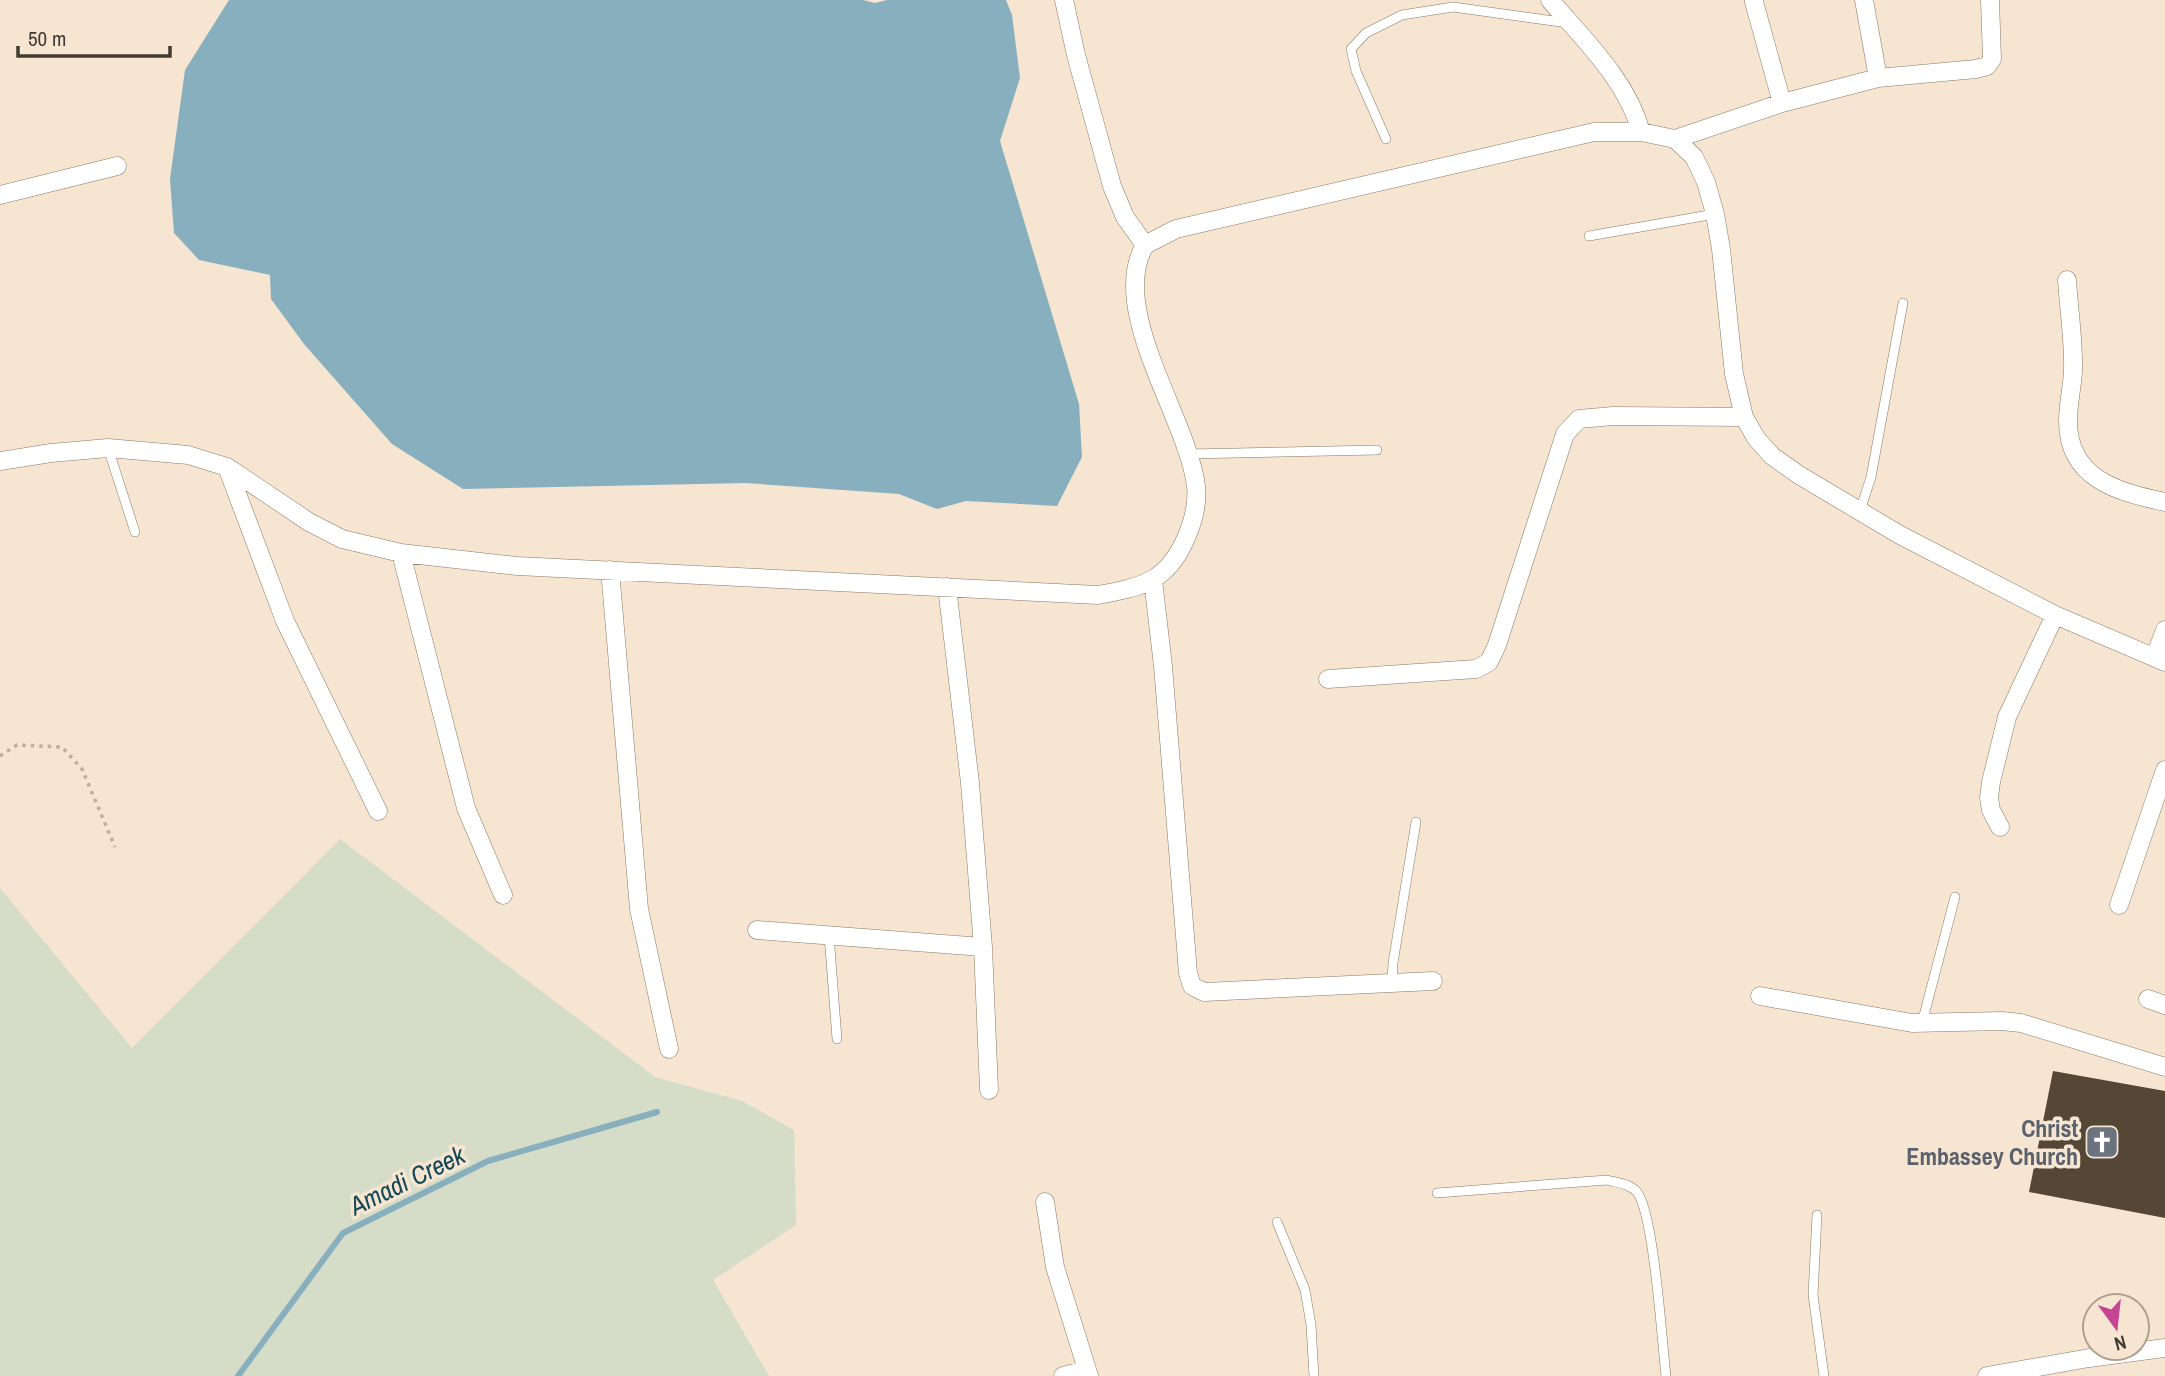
<svg xmlns="http://www.w3.org/2000/svg" width="2165" height="1376" font-family="'Archivo Narrow',sans-serif">
	<style>
		.green { fill: #d5dcc8 }
		.water { fill: #88afbd }
		.lines { fill: none; stroke-linecap: round; stroke-linejoin: round }
		.stream { stroke: #88afbd; stroke-width: 6 }
		.building { fill: #554735 }
		.service-casing { stroke: #887966; stroke-width: 10 }
		.minor-casing { stroke: #887966; stroke-width: 19 }
		.path { stroke: #bcaf9d; stroke-width: 3.5; stroke-dasharray: 3.5 5; stroke-linecap: butt }
		.service { stroke: #fff; stroke-width: 9 }
		.minor { stroke: #fff; stroke-width: 18 }
		.labels { text-anchor: middle; dominant-baseline: central; stroke-width: 7; stroke-linejoin: round; paint-order: stroke }
		.worship-label { font-size: 24px; font-weight: bold; fill: #5b616d; stroke: #f6e5d0; text-anchor: end }
		.water-label { font-size: 26px; font-style: italic; fill: #124858; stroke: #f6e5d0 }
	</style>
	<rect width="100%" height="100%" fill="#f6e5d0"/>
	<path class="green" d="M340,839l315,238 87,24 52,29 2,95 -83,55 56,96h-769v-488l132,160z"/>
	<path class="water" d="M229,0h634l12,3 12,-3h119l6,15 8,63 -20,63 79,263 3,53 -25,49 -91,-5 -29,8 -38,-15 -153,-11 -283,6 -71,-45 -88,-100 -33,-45 -1,-24 -71,-15 -25,-27 -4,-54 15,-109z"/>
	<g class="lines">
		<path class="stream" d="M238,1376l105,-143 145,-72 169,-49"/>
	</g>
	<path class="building" d="M2053,1071l112,20v127l-136,-26z"/>
	<g class="lines">
		<defs>
			<path id="service" d="M1386,139l-30,-68 -5,-22 15,-16 36,-18 51,-8 115,16
				M1589,236l126,-22
				M108,448l27,84
				M1187,454l190,-4
				M1860,511l11,-34 32,-174
				M829,935l8,104
				M1392,983l1,-20 23,-141
				M1922,1023l33,-126
				M1437,1193l170,-13c11,3 23,4 30,12 17,22 25,150 29,184
				M1817,1215l-4,80 11,81
				M1277,1222l28,68 6,35 3,51"/>
			<path id="minor" d="M1064,0l12,55 36,131 13,31 20,28
				M1550,0c34,40 77,80 91,132
				M1864,0l14,78
				M1754,2l28,101
				M1675,139l107,-36 96,-25 98,-9 11,-3 5,-7 -2,-59
				M0,195l117,-29
				M2067,280c2,31 7,62 6,92 -1,16 -5,32 -5,49 0,58 50,71 97,81
				M0,461l51,-8 57,-5 80,7 39,12 82,55 33,17 59,14 116,13 581,29c44,-8 69,-13 88,-57 7,-16 12,-34 10,-52 -8,-67 -89,-177 -51,-241l31,-16 418,-97h47l34,7 19,18 12,25 9,32 6,35 13,125 10,43 12,21 16,18 27,19 101,60 155,80 110,47
				M227,467l58,154 93,190
				M401,553l65,255 37,87
				M610,570l29,339 30,140
				M1153,580l10,86 25,307 4,13 12,6 229,-11
				M947,587l23,196 13,164 6,143
				M2155,657l10,-27
				M1328,679l148,-10 13,-7 8,-17 68,-211 14,-15 34,-3 131,1
				M2000,827l-9,-17 -2,-12 2,-16 16,-65 48,-102
				M2119,905l46,-135
				M757,930l226,17
				M1760,996l152,27 90,-2 19,2 144,44
				M2148,999l17,6
				M1045,1202l10,65 34,109
				M1063,1376l24,-6
				M1987,1376l102,-18 76,-10"/>
		</defs>
		<use href="#service" class="service-casing"/>
		<use href="#minor" class="minor-casing"/>
		<path class="path" d="M0,756l17,-11 45,2 20,22 33,78"/>
		<use href="#service" class="service"/>
		<use href="#minor" class="minor"/>
	</g>
	<defs>
		<symbol id="church-square" viewBox="-11 -11 22 22"><rect x="-9" y="-9" width="18" height="18" rx="4" fill="#6b7280" stroke="#f6e5d0"/><path d="M-1.2-6h2.4v3.5h3.3v2.4h-3.3V6h-2.4V-.1h-3.3v-2.4h3.3Z" fill="#fff"/></symbol>
	</defs>
	<g fill-rule="evenodd">
		<use href="#church-square" x="2083" y="1123" width="38" height="38"/>
	</g>
	<g class="labels">
		<g class="worship-label">
			<text x="2078" y="1128">Christ<tspan x="2078" dy="28">Embassey Church</tspan></text>
		</g>
		<g class="water-label">
			<text transform="translate(407 1180) rotate(-26)">Amadi Creek</text>
		</g>
	</g>
	<g transform="translate(2116 1327) rotate(165)"><circle r="33" fill="#f6e5d0" stroke="#aea191" stroke-width="2"/>
	<path d="M0-5L12 26L0 18L-12 26Z" fill="#c34594"/>
	<text y="-10" font-size="19" font-weight="bold" text-anchor="middle" fill="#423b32">N</text>
	</g>
	<path d="M18 46v10h152v-10" fill="none" stroke="#423b32" stroke-width="3.5"/>
	<text x="28" y="46" font-size="21" fill="#423b32" stroke="#f6e5d0" stroke-width="5" paint-order="stroke">50 m</text>
</svg>
